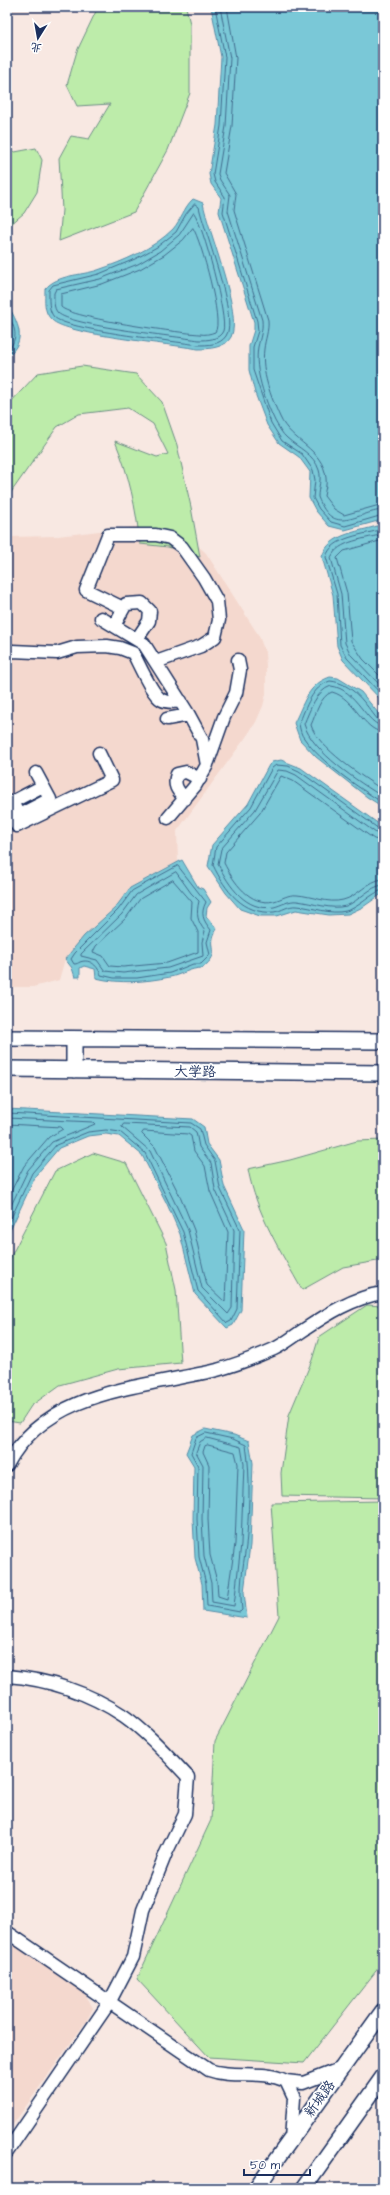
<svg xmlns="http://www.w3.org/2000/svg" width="390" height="2195" font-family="'Architects Daughter','LXGW WenKai TC',sans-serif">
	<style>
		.built { fill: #f4d8ce }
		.green { fill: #bdecaa; stroke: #6c8e84 }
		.water { fill: #7ac8d7; stroke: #548ba7 }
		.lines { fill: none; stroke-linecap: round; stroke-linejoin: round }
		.shore { stroke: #416c8e; stroke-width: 1 }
		.minor-casing { stroke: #1b2f5e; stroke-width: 15 }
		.major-casing { stroke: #1b2f5e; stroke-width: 18 }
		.minor { stroke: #fff; stroke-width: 12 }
		.major { stroke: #fff; stroke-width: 15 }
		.labels { text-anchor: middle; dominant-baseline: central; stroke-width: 3; stroke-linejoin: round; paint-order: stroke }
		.street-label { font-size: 14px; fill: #1b2f5e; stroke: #fff }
	</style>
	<rect width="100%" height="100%" fill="#f8e8e2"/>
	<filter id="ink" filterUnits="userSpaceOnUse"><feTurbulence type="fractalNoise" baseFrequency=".025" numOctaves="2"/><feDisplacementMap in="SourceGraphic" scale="8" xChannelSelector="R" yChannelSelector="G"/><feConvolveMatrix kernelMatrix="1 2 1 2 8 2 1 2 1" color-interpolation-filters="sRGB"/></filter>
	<g filter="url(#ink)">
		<path class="built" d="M157,524l30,12 19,17 53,83 6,16 1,15v27l-3,12 -7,16 -10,15 -69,94 1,31 -48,26 -15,20 -44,43 -6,8 -6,21 -26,7h-26v-450l51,-1z
			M7,1939l76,51 10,18 -6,12 -80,113z"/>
		<path class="green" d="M98,7h88l4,17v69l-22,57 -34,62 -75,29 3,-31 -3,-52 12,-22 18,3 21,-35 -33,2 -10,-21 10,-34z
			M7,147l8,5 21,-4 6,12 -5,32 -13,21 -14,12h-3z
			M82,366l54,8 26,28 15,43 14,62 9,50 -32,-10 -28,-3c-4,-36 -11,-70 -25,-103l42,16 11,-3 -15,-30 -25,-16 -49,6 -22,13 -50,71v-92l31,-33z
			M383,1140v120l-40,7 -41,23c-21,-38 -46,-77 -54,-121l42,-9 67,-19z
			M93,1153l33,10 40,80 10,47 5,73 -63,6 -58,16 -29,21 -11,17 -13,-2v-149l4,-16 44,-85z
			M367,1305l16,1v192l-101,-2 -1,-23 8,-58 23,-55 7,-23z
			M383,1501v461l-79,101 -95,-6 -72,-78 74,-159 4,-79 64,-125 -8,-113z"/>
		<path class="water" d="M211,7h172v512l-5,2 -33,9 -16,-4 -13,-15 -7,-13 1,-26 -11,-15 -20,-14 -12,-18 -12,-32 -6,-23v-24l5,-16v-8l-35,-110 2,-14 -10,-14 -2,-10 8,-49 4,-68z
			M193,199l10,4c5,28 40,111 28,134 -6,11 -22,12 -33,12 -26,-5 -132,-14 -146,-29 -9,-8 -7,-20 -7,-31 13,-15 35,-13 53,-19 26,-9 55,-21 75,-41 8,-9 11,-22 20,-30z
			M7,303c11,21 21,36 0,54z
			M383,524v178l-40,-42 -6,-14 -4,-51 -11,-38c7,-25 40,-25 61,-33z
			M330,677l8,1 23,14 22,27v88l-16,-10 -51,-40 -16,-17 -6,-17c10,-19 13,-38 36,-46z
			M281,760l20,8 82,59v66l-20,14 -15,7 -19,1 -33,-5 -19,6h-17l-20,-7 -14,-16 -18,-27 4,-21 36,-41 21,-39 3,-3z
			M182,860l16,27 5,2 8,13 -4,6 -1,8 11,13c-12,18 7,23 -15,39 -12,0 -21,7 -32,9 -25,5 -50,7 -74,1l-1,-9 -11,-3 -4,2v9h-5l-3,-9 -7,-9 19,-23 31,-28 15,-20z
			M7,1109l186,10 11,8 3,17 12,16 5,26 20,43 -3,81 -8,15 -6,3 -32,-34 -15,-60 -13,-30 -25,-49 -23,-19 -13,-2 -18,2 -29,12 -23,27 -29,62z
			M205,1429l29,6 15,6 4,22 -3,82 -6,47 3,26 -44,-7 -1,-27 -7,-26 -2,-39 1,-53 -8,-13 7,-18z"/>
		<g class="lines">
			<path class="shore" d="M215,7l10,50 -4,69 -8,48 2,8 10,15 -2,15 34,109 1,10 -5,16v23l18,53 11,18 20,13 11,16 2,10 -2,18 6,11 12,13 14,4 38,-11
				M220,7l10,51 -4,68 -8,48 2,6 10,15 -2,16 34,109c1,10 -2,18 -4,27 -4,23 7,53 17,74 3,5 7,13 12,17 11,10 27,16 32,32 3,9 -1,18 -1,27 16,41 38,15 65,13
				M227,7l9,51 -4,68 -8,47 12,21 -2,16 34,110c1,11 -3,19 -4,29 -3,23 7,48 16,68 11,25 43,31 46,61 1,6 -1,12 -2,18l10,13 10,6 39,-11
				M195,204l4,3c5,23 40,112 27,129 -6,9 -18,9 -28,9 -24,-4 -132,-15 -144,-28 -6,-7 -5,-18 -5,-27l4,-5 46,-11 36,-15 22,-12 19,-15 10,-18z
				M194,213c9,11 34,106 29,118 -4,9 -16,9 -24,9 -25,-4 -128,-14 -141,-27 -5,-5 -4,-14 -4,-20l2,-4 44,-10 38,-15 22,-13 19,-16z
				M193,228c8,12 31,95 22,104 -5,2 -10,3 -15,2 -21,-1 -129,-16 -139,-27v-13l41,-10 38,-15 24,-14 19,-15z
				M7,312c8,17 13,24 0,40
				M383,529c-18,6 -51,7 -57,28l11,37 3,51 7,13 36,38
				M383,534c-15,5 -46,6 -52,24l10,36 4,49 6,12 32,33
				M383,540l-39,11 -7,7 10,35 4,48 12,18 20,20
				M383,721l-5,-1c-13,-16 -25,-37 -48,-39 -18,6 -24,26 -31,43 1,5 2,11 5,14 17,25 54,49 79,65
				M383,726c-17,-1 -26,-37 -52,-40 -15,5 -21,24 -27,38 8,28 55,58 79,73
				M383,732c-20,-1 -28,-34 -51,-40 -12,4 -16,22 -21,33 6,22 53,53 72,65
				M383,830l-4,-1 -80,-58 -11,-5 -12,-1 -4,3 -21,39 -35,40 -3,18c12,25 30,50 61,47 8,-1 14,-7 23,-6 16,1 33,9 49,5 13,-3 26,-19 37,-21
				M383,835l-7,-2 -80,-58 -9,-4 -9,-1 -23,40 -34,39 -3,15c11,22 28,48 56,43 8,-2 15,-7 23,-6 16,2 34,9 49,5 13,-5 24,-20 37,-21
				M383,841l-9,-2 -81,-58 -12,-5 -21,37 -34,39 -2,11c9,18 26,44 50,38 8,-2 14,-7 23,-6 15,1 31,9 46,5 14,-3 25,-20 40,-21
				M178,866l28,36c-6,12 -3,18 5,28l-4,12 3,13 -9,9h-8l-23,9 -33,5h-23l-13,-3c-3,-8 -10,-17 -21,-13 -2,1 -3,2 -6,2l-3,-5 4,-6 43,-43 14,-19z
				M176,872l15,21 8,8c-3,13 -2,20 6,30l-3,11 1,14 -35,12 -45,5 -18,-2 -8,-11 -16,-4v-2l41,-40 14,-19z
				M173,880l19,22 -1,16 7,14v20l-31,11 -44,4 -13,-1 -7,-10 -10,-4 3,-6 30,-28 14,-19z
				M7,1113l184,10 9,6 4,16 11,16 5,27 20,42 -3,79 -6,12 -4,2 -29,-32 -15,-59 -38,-79 -25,-21 -14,-2 -18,2 -32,13 -24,28 -25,54
				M7,1118l86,4 2,2 -43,18 -24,28 -21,44
				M7,1124l54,3 2,2 -14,8 -25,29 -17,33
				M124,1124l66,3 6,5 3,15 12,16 4,26 19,41 -2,78 -4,6 -26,-26 -14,-58 -38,-79 -28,-24z
				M144,1131l44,3 3,2 3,15 11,15 5,25 18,41 -3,70 -18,-17 -13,-55 -13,-32 -26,-51 -13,-13z
				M206,1433l27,6 13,6c5,31 3,70 0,101 -3,22 -7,42 -4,64l-2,2 -33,-6 -1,-22 -7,-27 -2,-38 1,-53 -7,-13 5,-15z
				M207,1438l34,9 3,17 -3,80 -7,62 -22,-4 -1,-19 -7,-27 -2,-37 1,-54 -7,-13 4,-10z
				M208,1445l27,7 3,12 -3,80 -8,55 -9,-3 -1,-15 -7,-26 -2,-36 1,-54 -6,-13 2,-6z"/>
			<defs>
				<path id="minor" d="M123,608l-37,-18 22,-55h48l14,3 12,9 22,31 13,23 2,19 -4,17 -14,9 -45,16
					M101,618l43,26 45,71 13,24 5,26 -12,21 -27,32
					M114,626l12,-22 16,-1 8,8 -1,10 -12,18
					M7,653l5,-2 45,2 20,-6 30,-1 13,2 13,5c6,11 19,42 29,47 6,3 13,2 19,1
					M167,719l22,-4
					M208,762l16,-45 12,-24 4,-23 -2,-10
					M36,773l14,26 -31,16 -7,-13 31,-16
					M185,799c-8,-9 -12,-14 -8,-25l9,-2 14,7
					M7,809l10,17 95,-46 -13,-27
					M7,1465c40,-76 135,-77 210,-95 18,-5 39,-13 57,-21 9,-4 19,-12 28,-18 24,-16 52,-34 81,-38
					M7,1676c41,3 83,17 117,40 24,17 45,41 64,61l-3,37 -19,39 -23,57 -10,47 -24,46 -102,149
					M7,1932l202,138c25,9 52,-1 77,11
					M291,2139l3,-41 -8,-17 17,2 39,-15"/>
				<path id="major" d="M7,1038l376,3
					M7,1069l376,4
					M74,1070v-31
					M256,2188l127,-177
					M304,2188l79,-111"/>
			</defs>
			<use href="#minor" class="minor-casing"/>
			<use href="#major" class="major-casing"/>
			<use href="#minor" class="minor"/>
			<use href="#major" class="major"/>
		</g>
	</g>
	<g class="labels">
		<g class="street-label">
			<text transform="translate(195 1072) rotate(1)">大学路</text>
			<text transform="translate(320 2099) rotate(-54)">新城路</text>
		</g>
	</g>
	<rect width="390" height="2195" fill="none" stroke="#fff" stroke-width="24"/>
	<rect x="12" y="12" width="366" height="2171" fill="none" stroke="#1b2f5e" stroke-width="1.5" filter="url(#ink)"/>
	<g transform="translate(38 38) rotate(191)" stroke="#ffffff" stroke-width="3" paint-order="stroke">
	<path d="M0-3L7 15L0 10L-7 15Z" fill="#1b2f5e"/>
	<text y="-6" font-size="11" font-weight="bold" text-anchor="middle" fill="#1b2f5e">北</text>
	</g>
	<path d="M244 2169v6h66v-6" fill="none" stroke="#1b2f5e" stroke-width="2"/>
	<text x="250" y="2169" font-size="12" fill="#1b2f5e" stroke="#ffffff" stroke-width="3" paint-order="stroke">50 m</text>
</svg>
